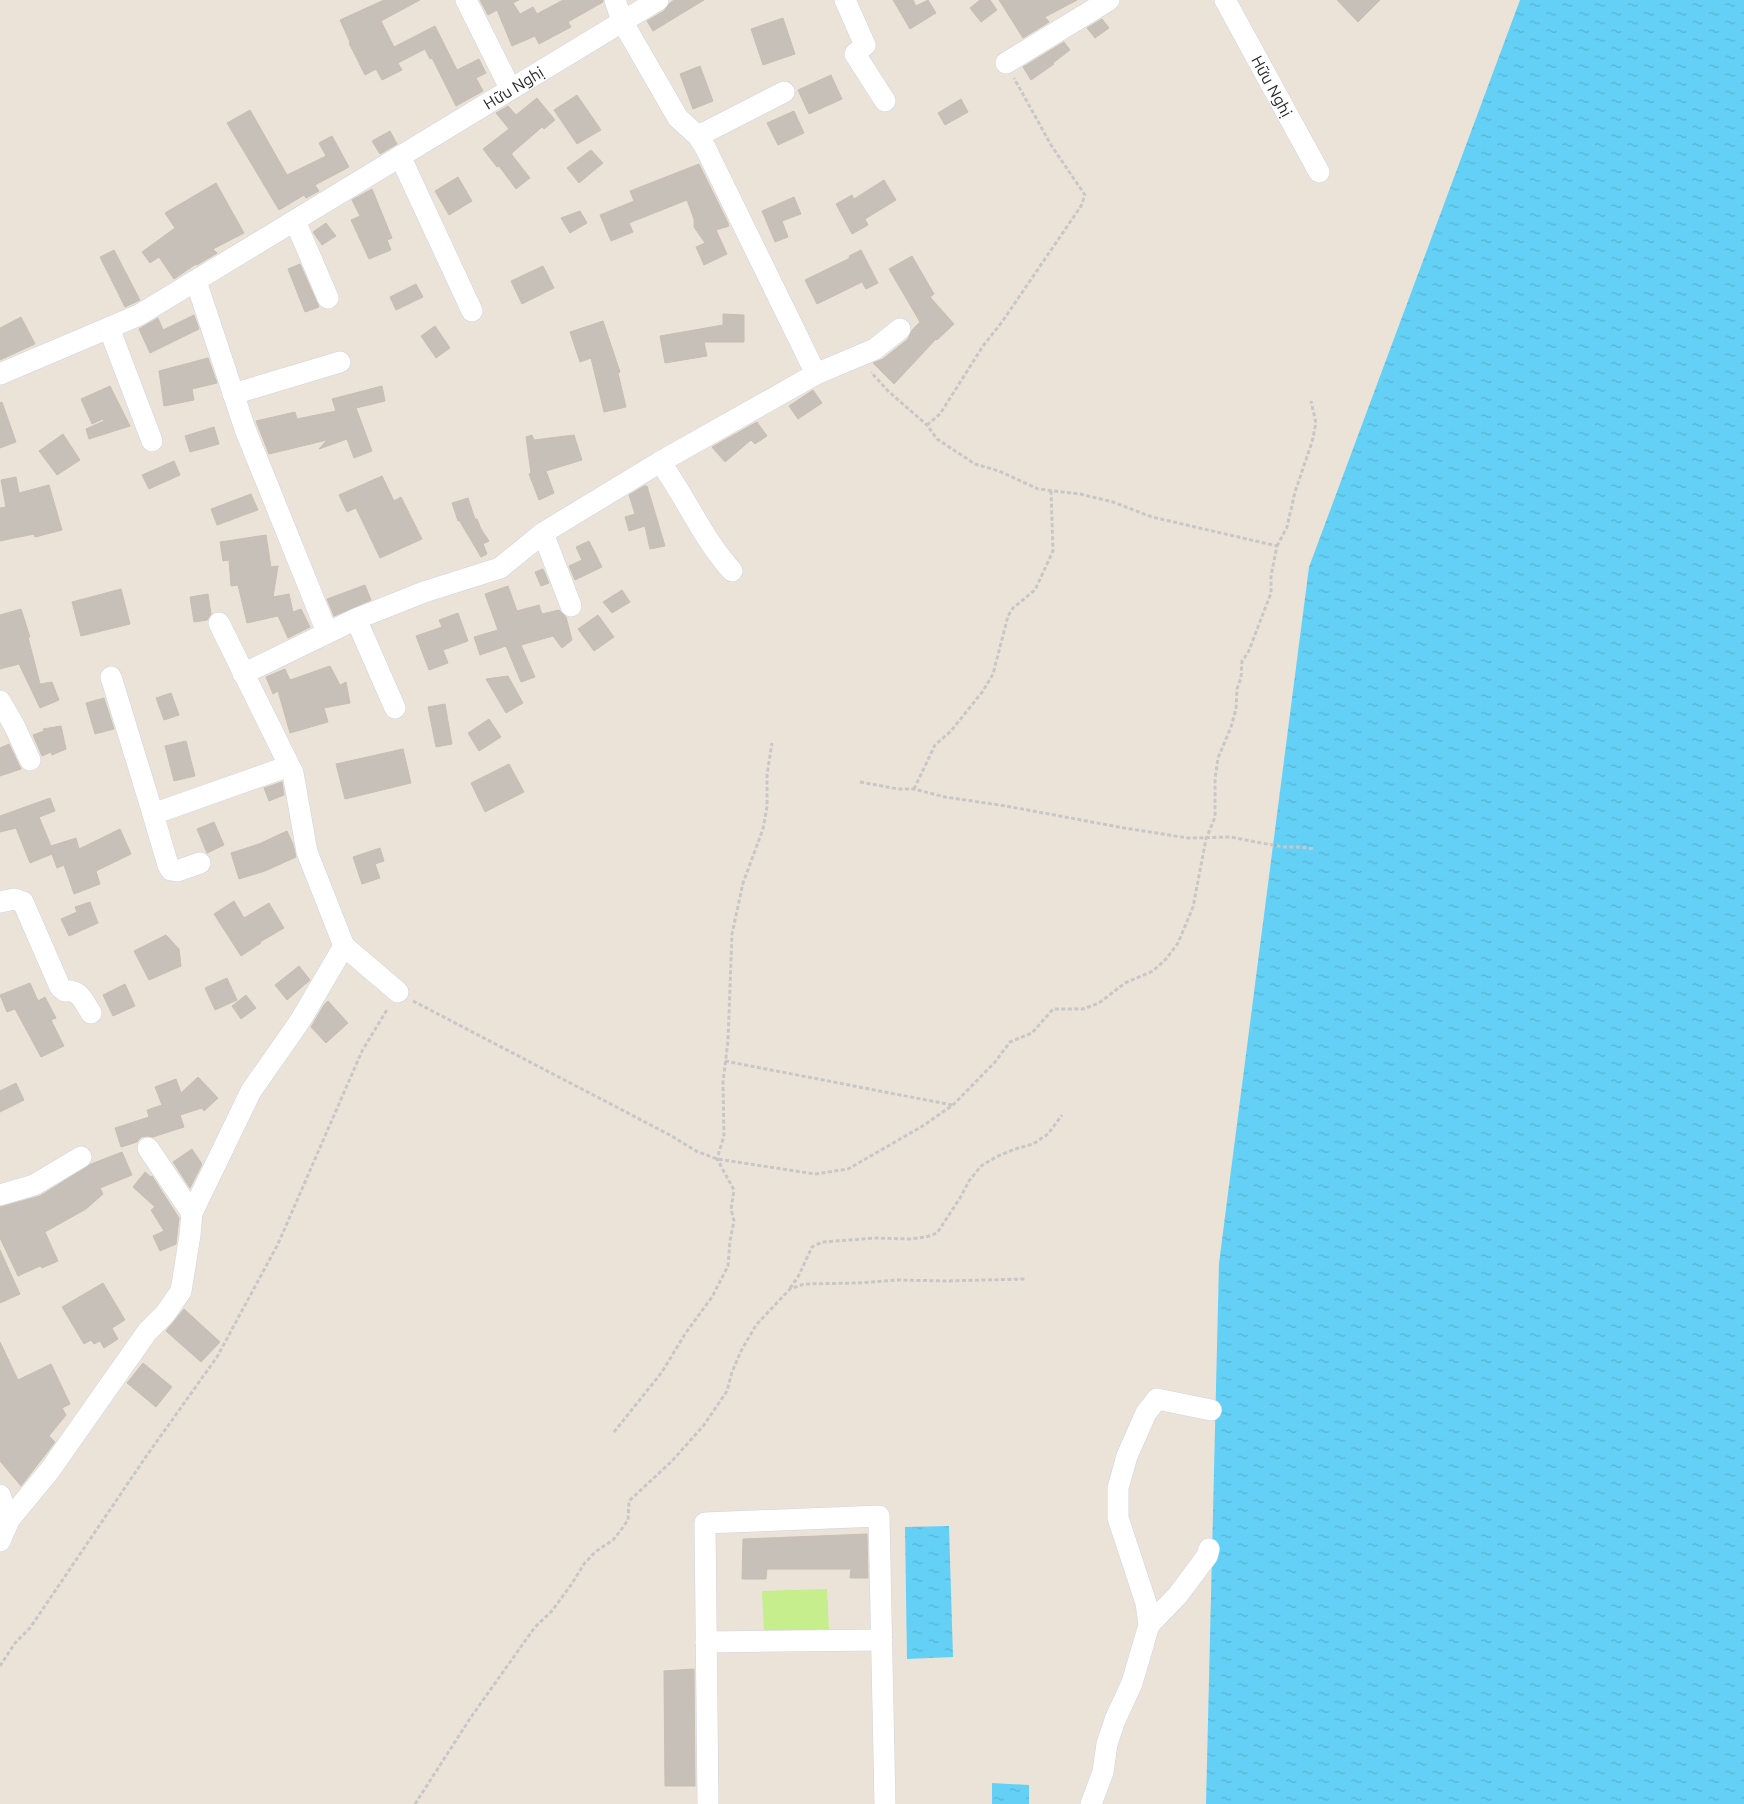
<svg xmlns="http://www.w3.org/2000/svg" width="1744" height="1804" font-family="Ubuntu,sans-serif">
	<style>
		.pitch { fill: #c6ee8c }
		.water { fill: url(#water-ripples) }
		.building { fill: #c7c0b8; stroke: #c7bfb2 }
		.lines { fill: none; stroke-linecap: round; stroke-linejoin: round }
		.minor-casing { stroke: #ced2e2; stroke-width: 22 }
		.path { stroke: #c7c7c7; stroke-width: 3; stroke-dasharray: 4 2.5; stroke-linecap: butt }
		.minor { stroke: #fff; stroke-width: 21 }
		.labels { text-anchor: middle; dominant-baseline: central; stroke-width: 4.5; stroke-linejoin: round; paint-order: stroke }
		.street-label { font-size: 16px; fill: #282828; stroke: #fff }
	</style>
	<defs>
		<pattern id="water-ripples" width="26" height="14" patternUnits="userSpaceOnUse" patternTransform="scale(1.25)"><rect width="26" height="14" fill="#64d0f5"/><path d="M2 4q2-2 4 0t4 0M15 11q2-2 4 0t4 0" fill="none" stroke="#57b3d2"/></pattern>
	</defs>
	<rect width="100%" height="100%" fill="#ece3d8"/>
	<path class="pitch" d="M827,1589l2,40 -65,3 -2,-41z"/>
	<path class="water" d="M1520,0h224v1804h-538l13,-541 90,-696z
		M949,1526l4,131 -46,2 -2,-132z
		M992,1783l37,2v19h-37z"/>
	<path class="building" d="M384,0h36l-39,21 13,26 41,-21 22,44 22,-11 7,14 -10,5 7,13 -27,15 -24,-48 -2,1 -5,-10 -27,14 4,7 -20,10 -6,-11 -11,6 -16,-32 1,-1 -10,-22z
		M480,0h39l-6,3 7,11 13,-7 4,7 26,-14h40v2l-35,20 3,5 -32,17 -4,-8 -23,10 -15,-36 -9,5z
		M674,0h30l-51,31 -6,-10 17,-10 6,-8z
		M893,0h20l3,6 12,-6 8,13 -26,16z
		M980,0h10l7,10 -16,12 -11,-14z
		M999,0h78l-32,17 4,5 -26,16z
		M1337,0h43l-22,22z
		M783,18l12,36 -32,11 -12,-36z
		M1102,19l7,9 -14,10 -8,-10z
		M1064,42l6,8 -17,13 1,1 -23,16 -8,-13z
		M700,66l13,35 -20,8 -13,-35z
		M831,75l11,24 -33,15 -11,-24z
		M577,95l24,35 -24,14 -23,-34z
		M537,98l18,22 -11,9 -2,-2 -30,26v2l18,23 -14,11 -17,-23 -2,1 -14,-18 26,-20 -13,-16 12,-7 8,9z
		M961,99l7,13 -23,13 -7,-12z
		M250,110l37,65 39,-19 -7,-13 13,-7 17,31 -34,18 4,6 -13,7 -2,-3 -25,15 -52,-87z
		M794,111l10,22 -26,12 -11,-22z
		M390,131l7,13 -17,10 -8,-13z
		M591,150l12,13 -24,20 -12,-15z
		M699,164l29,59 1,3 -13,4 11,24 -23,11 -8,-18 9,-4 -11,-16v-8l-7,-19 -58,23 4,9 -22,9 -11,-26 34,-14 -4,-10z
		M458,177l14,24 -23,14 -14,-24z
		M884,180l12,20 -31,19 3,6 -16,9 -16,-30 16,-9 2,4z
		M216,183l28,50 -31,16 4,4 -20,12 -1,-1 -22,15 -15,-22 -9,6 -8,-11 33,-24 -10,-15z
		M372,189l20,49 -5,2 4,10 -22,9 -18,-39 9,-4 -8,-16z
		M794,197l7,17 -19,7 6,16 -13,5 -13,-31z
		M580,211l7,12 -17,10 -9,-15z
		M326,223l10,13 -14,9 -9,-13z
		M114,250l26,50 -15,7 -25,-50z
		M861,250l17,33 -12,6 -4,-7 -45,22 -12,-24 45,-22 -1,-2z
		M912,256l22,38 -4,3 24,27 -17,16 -1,-1 -42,45 -21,-21 10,-4 25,-20 4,-9 8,-8 -31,-53z
		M300,264l19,43 -14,5 -17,-43z
		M543,266l11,22 -32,16 -11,-23z
		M416,284l7,13 -27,13 -6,-13z
		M723,314l21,1v27h-40l3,14 -42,7 -5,-27 63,-11z
		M194,315l5,14 -49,24 -11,-24 19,-11 5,12z
		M21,317l14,27 -35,16v-32z
		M603,321l17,51 -2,1 8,34 -22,5 -13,-54 -11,4 -10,-30z
		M435,326l15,22 -14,10 -15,-22z
		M208,358l9,25 -25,6 2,11 -30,6 -5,-35z
		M110,386l20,40 -41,13 -3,-10 18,-8 -1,-2 -11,5 -11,-25z
		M382,386l3,15 -29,7 16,43 -18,7 -7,-19 -28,10 8,-9 -58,14 -13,-33 39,-9 2,7 39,-8 -4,-12z
		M813,390l9,13 -24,16 -9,-13z
		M2,402l14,40 -16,6v-45z
		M757,422l10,14 -12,8 -4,-4 -26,22 -13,-15z
		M214,427l5,17 -29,8 -5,-16z
		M63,434l17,26 -23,15 -18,-24z
		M532,435l2,5 40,-5 8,25 -36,11 8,22 -15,7 -10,-26 2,-1 -5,-36z
		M174,461l6,14 -31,14 -7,-14z
		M382,476l12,25 7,-4 21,42 -42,19 -24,-50 -9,4 -8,-17z
		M16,477l3,16 30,-8 13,45 -27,7 -1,-3 -34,7v-33l6,-1 -5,-27z
		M644,486h3l18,60 -15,3 -5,-23 -16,5 -4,-14 10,-3 -6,-19z
		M251,494l7,16 -41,15 -6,-16z
		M468,498l7,21h2l4,10 8,12 -6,3 4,10 -6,3 -22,-37 -1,1 -6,-18z
		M266,535l5,32 7,-1 -5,31 16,-3 4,18 8,-3 9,18 -22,11 -10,-22 -31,7 -9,-38 -7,1 -2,-26 -6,1 -3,-19z
		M589,541l13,26 -27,13 -6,-14 13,-6 -6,-13z
		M543,569l6,14 -8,3 -6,-14z
		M365,585l6,15 -37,16 -7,-17z
		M508,586l9,25 22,-6 3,9 17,-4 7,7 6,23 -10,8 -9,-12 -32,9 14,32 -14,5 -15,-36 -26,9 -6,-18 24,-7 -13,-36z
		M121,589l9,35 -49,12 -9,-34z
		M622,590l8,12 -18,11 -9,-11z
		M208,594l3,20 -4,6 -13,2 -4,-25z
		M21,609l9,28h-2l12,47 12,-2 7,18 -19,8 -21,-44 -19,5v-54z
		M458,613l10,28 -25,9 5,13 -19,7 -13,-34 26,-9 -3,-7z
		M598,615l16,22 -20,14 -16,-22z
		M330,666l10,19 6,-3 4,21 -26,5 4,14 -38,11 -12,-42 -5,3 -7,-17 19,-8 5,11z
		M508,676l15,27 -17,10 -20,-34z
		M171,693l8,22 -15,5 -8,-22z
		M104,698l10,31 -19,5 -9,-31z
		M445,704l7,40 -16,3 -8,-40z
		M489,719l12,18 -22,14 -11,-18z
		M61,726l5,23 -14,6 -1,-3 -9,4 -9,-21 11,-4 -1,-2z
		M186,741l9,35 -21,5 -9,-35z
		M9,744l12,25 -21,7v-28z
		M403,749l8,34 -66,16 -9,-35z
		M509,764l15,28 -39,20 -14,-29z
		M282,782l2,13 -15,6 -5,-13z
		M50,798l5,13 -16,6 12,29 25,-8 3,11 41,-20 11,25 -35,17 4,13 -26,10 -10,-29 -7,3 -5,-14 -22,9 -14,-35 -16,4v-16z
		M214,822l10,23 -17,8 -10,-24z
		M287,831l6,13 3,13 -31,14 -26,8 -8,-26 28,-9z
		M380,848l4,13 -9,3 5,14 -18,6 -9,-27z
		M234,901l10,17 25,-15 15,25 -24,14 1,1 -20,13 -27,-42z
		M90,902l8,21 -29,13 -8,-17 16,-7 -2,-5z
		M166,935l13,14 2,17 -32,14 -15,-29z
		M299,966l11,14 -23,20 -12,-15z
		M227,978l10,22 -22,10 -10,-22z
		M30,983l8,18 7,-4 11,21 -5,2 13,26 -23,11 -26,-48 -8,3 -7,-17z
		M125,984l10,22 -22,10 -10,-21z
		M246,995l10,13 -15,11 -9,-13z
		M328,1001l20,22 -22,20 -15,-16 13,-22z
		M198,1077l20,21 -14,13 -2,-3 -22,7 4,12 -31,10 -6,-1 -6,1 -4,5 -16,5 -6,-19 34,-11 -2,-7 15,-5 -7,-18 21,-8 5,14z
		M16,1083l8,17 -24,12v-21z
		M192,1149l10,15 -12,24 -17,-26z
		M122,1152l10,23 -32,13 3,6 -17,15 -41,23 13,29 -16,7 -2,-2 -22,10 -18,-38v-31l40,-11 51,-32z
		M145,1172l6,5 1,-1 27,42 -3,26 -16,7 -7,-15 11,-5 -13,-21 4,-3 -22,-20z
		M0,1250l20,44 -20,9z
		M103,1283l22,37 -13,8 6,11 -14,9 -4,-7 -6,3 -3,-4 -7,4 -22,-37z
		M184,1309l36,33 -19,20 -35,-31z
		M0,1342l18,38 33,-16 19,40 -8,4 4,7 -17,21 6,6 -34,44 -21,-25z
		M143,1363l29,24 -16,20 -29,-24z
		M867,1534l1,44h-18l1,-9h-84l-1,10h-24l1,-40z
		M694,1669l1,117h-30l-1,-115z"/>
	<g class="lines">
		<defs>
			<g id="minor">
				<path d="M466,0l44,88"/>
				<path d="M845,0l20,45 -10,9 30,47"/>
				<path id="s1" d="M1225,0l94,172"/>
				<path d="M1006,63l103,-63"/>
				<path d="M698,136l86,-44"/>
				<path d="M400,156l72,155"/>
				<path d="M295,221l33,77"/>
				<path d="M196,281l49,148 82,203"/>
				<path d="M109,328l43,113"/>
				<path id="s2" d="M0,374l139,-59 519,-315"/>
				<path d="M816,374l59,-25 25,-20"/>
				<path d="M233,394l107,-32"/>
				<path d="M660,462c26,35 42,76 72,109"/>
				<path d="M543,533l28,73"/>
				<path d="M356,619l39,89"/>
				<path d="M219,623l74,150 14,79 37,94"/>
				<path d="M243,674l113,-55 68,-27 76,-24 43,-35 117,-71 156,-88 -111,-227 -7,-11 -20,-18 -56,-97 -7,-21"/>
				<path d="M111,677l42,137 136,-48"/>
				<path d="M0,701l15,26 15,33"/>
				<path d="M153,814l15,51 3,5 6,1 23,-8"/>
				<path d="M0,902l14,-3 9,3 37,85 5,4c15,-2 19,11 26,22"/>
				<path d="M148,1148l44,65"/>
				<path d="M0,1195l34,-10 47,-28"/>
				<path d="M0,1495l9,25"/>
				<path d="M0,1541l9,-21 41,-50 97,-138 18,-18 16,-23 9,-56 2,-22 59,-122 49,-70 44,-75 54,46"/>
				<path d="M1149,1625l29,-30 29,-39 2,-7"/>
				<path d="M706,1642l176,-2"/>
				<path d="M708,1804l-3,-281 174,-7 6,288"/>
				<path d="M1091,1804l12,-32 4,-28 8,-24 17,-37 17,-58 -3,-22 -28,-85v-30l9,-32 19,-43 11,-14 54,11"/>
			</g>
		</defs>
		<use href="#minor" class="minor-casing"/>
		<path class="path" d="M927,425l13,-11 43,-68 19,-24 79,-116 4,-11 -34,-50 -37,-67
			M1277,546l10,-19 8,-35 17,-50 4,-19 -5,-22
			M860,782l38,7h16l31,8 61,9 118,22 64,10 42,-1 53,10h17l15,2
			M914,789l21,-44 16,-14 32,-40 10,-17 15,-58 5,-8 22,-18 18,-39 -2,-60
			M413,1001l257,134 26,16 21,8 98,15 33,-5 73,-42 32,-22 42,-43 15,-20 22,-9 21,-24h30l16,-6 26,-20 28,-12 13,-12 12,-16 15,-36 13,-68 9,-22v-38l3,-21 13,-31 5,-18 1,-20 4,-11 1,-17 6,-8 23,-60v-17l6,-30 -125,-29 -39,-15 -33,-8 -42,-5 -39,-18 -24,-7 -38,-25 -10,-14 -39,-34 -17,-19
			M725,1061l227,44
			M790,1288l8,-11 14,-30 10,-5 52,-4 36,1 16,-2 11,-4 23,-35 9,-17 12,-15 15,-9 19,-8 18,-5 15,-10 14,-19
			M614,1432l48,-60 23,-38 27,-37 16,-31 2,-25 4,-20 -3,-12 3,-19 -17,-31 7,-23 -1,-54 5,-41 4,-107 11,-51 20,-54 4,-22v-32l5,-32
			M0,1666l15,-23 15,-15 115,-170 72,-101 61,-113 84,-193 26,-43
			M415,1804l56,-87 64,-90 16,-15 20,-27 13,-21 11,-12 18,-12 8,-10 7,-10 1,-19 43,-40 32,-36 23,-34 5,-19 9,-21 15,-26 34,-36 14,-5 54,-1 39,-3 48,1 80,-2"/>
		<use href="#minor" class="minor"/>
	</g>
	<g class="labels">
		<g class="street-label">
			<text stroke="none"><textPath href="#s1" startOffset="98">Hữu Nghị</textPath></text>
			<text stroke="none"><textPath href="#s2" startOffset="589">Hữu Nghị</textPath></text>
		</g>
	</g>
</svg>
